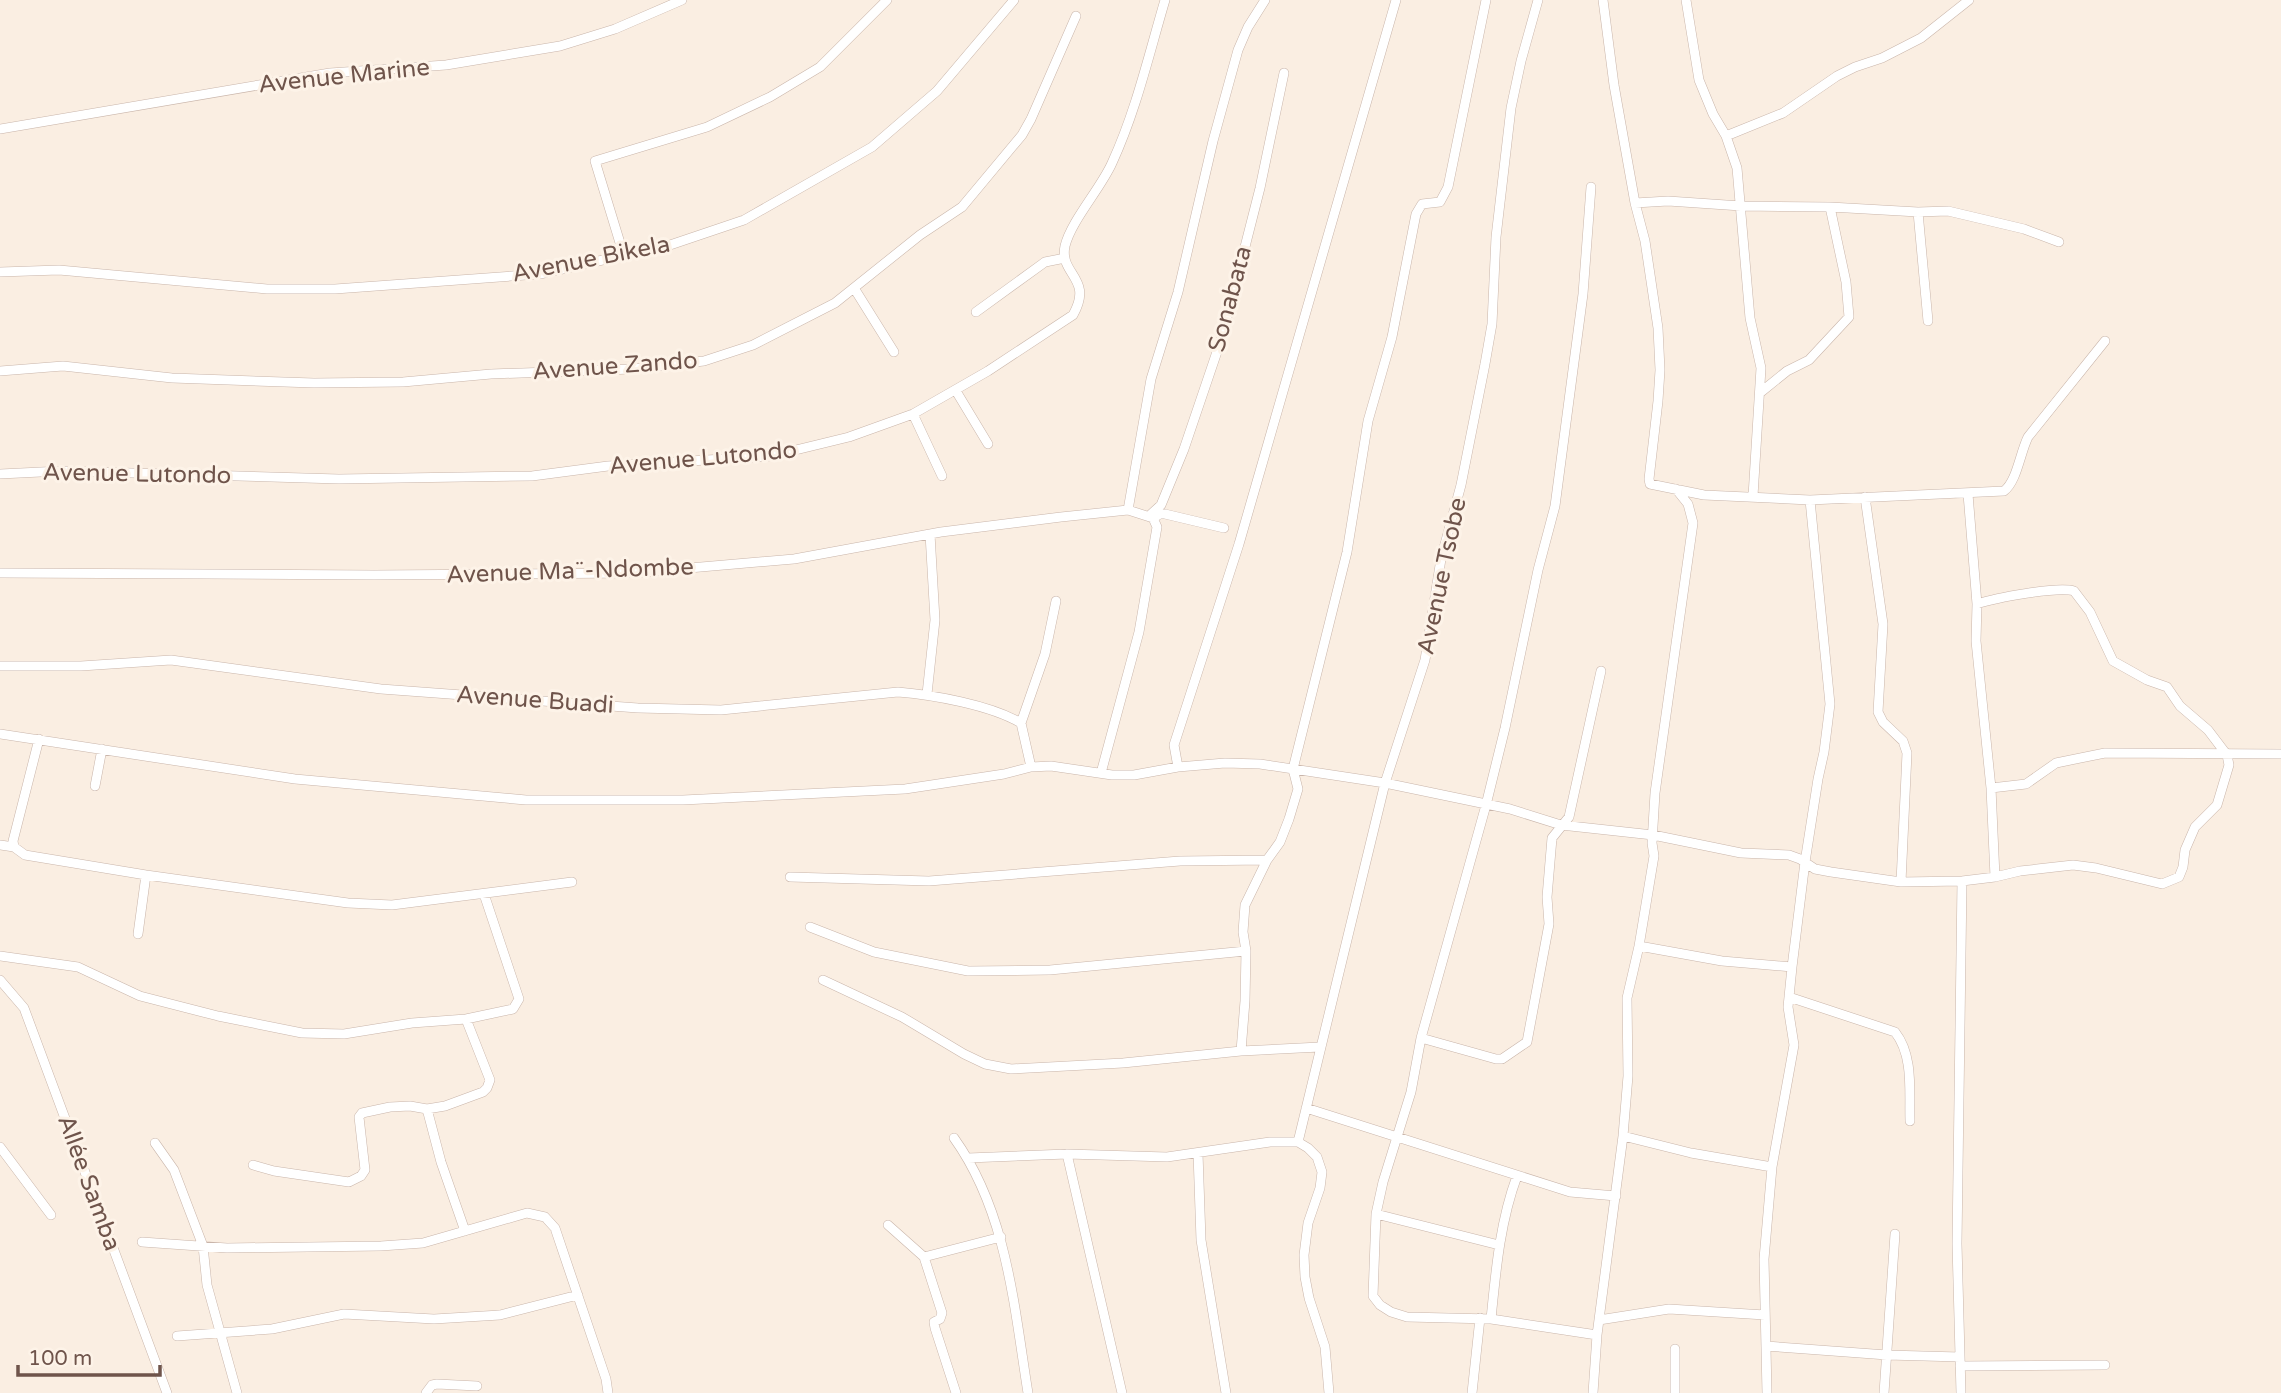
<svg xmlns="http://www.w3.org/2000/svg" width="2281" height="1393" font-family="'Varela Round',sans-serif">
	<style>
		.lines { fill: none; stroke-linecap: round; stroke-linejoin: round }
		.minor-casing { stroke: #c9b5aa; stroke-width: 10 }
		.minor { stroke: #fff; stroke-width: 9 }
		.labels { text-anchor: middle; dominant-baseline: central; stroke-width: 6; stroke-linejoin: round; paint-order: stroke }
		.street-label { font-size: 24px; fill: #6f544b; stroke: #fdf3e8 }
	</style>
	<rect width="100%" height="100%" fill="#faeee2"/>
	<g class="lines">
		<defs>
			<path id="minor" d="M1603,0l11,85 21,118 10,38 13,87 2,42 -2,31 -9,78 1,5 54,11 106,5 194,-9c13,-10 16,-38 24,-54l77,-96
				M1686,0l13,80 14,34 13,22 11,32 13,150 11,50 -8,128
				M0,129l330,-56 116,-8 114,-19 55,-17 67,-29
				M1726,136l57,-23 54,-37 18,-9 27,-9 39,-20 48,-38
				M1591,187l-8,107 -28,212 -17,64 -33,158 -19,77 -65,233 -10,54 -28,90 -7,32 -3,82 7,9 11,7 16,5 84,2 106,16
				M1635,203l33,-2 73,5 89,1 88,5 30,-1 76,18 35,13
				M1918,212l10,109
				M624,256l-29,-95 112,-34 63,-30 50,-30 67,-67
				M0,272l59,-2 208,19h68l205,-15 130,-29 74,-25 128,-73 65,-56 77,-91
				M854,288l40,64
				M976,312l69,-50 20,-4
				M0,371l63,-5 109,12 142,5 89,-1 88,-8 141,-5 72,-8 49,-16 82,-42 85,-68 42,-28 60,-72 9,-16 45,-103
				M956,391l32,53
				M1761,392l26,-21 22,-11 40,-43 -3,-35 -16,-75
				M913,414l29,62
				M0,474l61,-3 278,8 193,-3 76,-10 163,-10 78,-19 64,-23 75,-43 85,-56c21,-37 -14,-40 -8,-69 6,-25 36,-58 47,-83 24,-52 37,-109 53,-163
				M1968,494l9,110 -1,37 15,147 4,89
				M1865,497l18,127 -5,88 5,10 20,19 4,12 -6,129
				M1128,510l23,-131 27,-87 35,-151 25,-91 10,-23 17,-27
				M1149,516l12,-11 23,-56 38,-112 38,-149 24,-115
				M1153,518l7,-4h5l59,14
				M0,573l374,2 258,-2 162,-14 147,-27 120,-15 67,-7 25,8 4,9 -18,105 -38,141
				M0,666h81l90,-6 210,29 257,19 83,2 177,-18c36,3 92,13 123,31l10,44
				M927,694l8,-74 -5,-86
				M1021,723l24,-69 11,-53
				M0,734l295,45 231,21h157l222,-11 99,-15 27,-7 20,-1 61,9h22l44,-8 47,-4 35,1 125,19 125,26 51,16 92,10 88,18 48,2 11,4 15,10 16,3 70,10 61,-1 33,-4 25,-6 53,-6 23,3 66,16 17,-7 4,-10 2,-17 10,-23 22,-22 12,-40 -2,-10 -19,-25 -28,-24 -13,-19 -20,-7 -34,-19 -23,-49 -16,-21c-16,-5 -79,7 -97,13
				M39,739l-26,102 1,6 11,8 121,20 202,28 44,2 180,-23
				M1178,767l-4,-22 65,-201 157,-544
				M95,786l7,-37
				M1991,788l35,-4 30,-21 49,-10 176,1
				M0,845l14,2
				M790,877l139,4 251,-20 87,-1
				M810,927l64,25 94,19 82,-1 196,-19
				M138,934l8,-59
				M1639,946l83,15 70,6
				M0,956l78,11 62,29 78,20 84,17 42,1 68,-11 54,-4 47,-10 6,-10 -35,-105
				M0,980l24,28 143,385
				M823,980l79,37 62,37 21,10 26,5 112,-6 118,-12 79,-4
				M1789,997l106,35c19,24 14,60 15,89
				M1421,1038l75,21h6l25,-17 22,-118 -2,-27 5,-59 17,-21 32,-146
				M1241,1051l4,-50 1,-50 -3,-19 2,-27 22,-45 13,-18 9,-23 9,-30 -5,-20 54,-217 21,-131 24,-84 24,-123 6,-10 18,-2 8,-15 38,-187
				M1306,1108l264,84 46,4
				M427,1109l14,53 24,69
				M1623,1136l68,17 81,14
				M954,1138c53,74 60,168 74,255
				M1298,1142l87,-359 40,-123 16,-101 20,-74 24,-121 7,-40 4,-87 15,-129 10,-47 17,-61
				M155,1143l19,27 29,76 4,39 30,108
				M0,1147l51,68
				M1198,1153l3,87 25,153
				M1067,1154l55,239
				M968,1158l99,-4 100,3 103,-15h28l10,6 9,9 5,15 -2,16 -12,35 -4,32 1,22 4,21 16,49 4,46
				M253,1165l21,6 75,11 12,-6 4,-6 -6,-53 3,-4 28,-6 20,-1 17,3 18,-3 38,-14 4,-4 3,-8 -24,-61
				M1376,1214l123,31
				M888,1225l36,32 18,56 -2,6 -6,3 1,6 21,65
				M142,1242l85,6 154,-2 42,-3 104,-30 18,4 10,11 51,151 2,14
				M924,1257l77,-20
				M1491,1319c5,-50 9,-97 26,-143
				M1599,1320l70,-11 96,6
				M177,1336l95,-7 72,-15 90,5 66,-4 78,-20
				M1766,1346l121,9 73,2
				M1960,1366l145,-1
				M426,1393l6,-8 5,-1 40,2
				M1472,1393l8,-75
				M1593,1393l4,-58 26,-199 5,-60 -1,-78 12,-52 15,-90 -2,-13 3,-50 38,-270 -5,-19 -12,-15
				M1675,1393v-44
				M1767,1393l-3,-134 8,-92 22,-122 -6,-38 4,-40 13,-105 13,-83 6,-27 6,-48 -20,-204
				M1884,1393l11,-159
				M1961,1393l-4,-149 5,-363"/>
		</defs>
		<use href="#minor" class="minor-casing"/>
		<use href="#minor" class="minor"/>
	</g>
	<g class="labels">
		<g class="street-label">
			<text transform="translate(344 76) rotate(-6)">Avenue Marine</text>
			<text transform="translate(591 259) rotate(-11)">Avenue Bikela</text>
			<text transform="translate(1230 299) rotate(-75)">Sonabata</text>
			<text transform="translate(615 366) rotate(-4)">Avenue Zando</text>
			<text transform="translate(703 458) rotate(-5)">Avenue Lutondo</text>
			<text transform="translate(137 474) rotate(1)">Avenue Lutondo</text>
			<text transform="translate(570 571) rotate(-2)">Avenue Ma¨-Ndombe</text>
			<text transform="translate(1442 576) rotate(-78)">Avenue Tsobe</text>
			<text transform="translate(535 700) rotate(4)">Avenue Buadi</text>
			<text transform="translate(89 1183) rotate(70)">Allée Samba</text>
		</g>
	</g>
	<path d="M18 1365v10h142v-10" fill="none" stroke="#6f544b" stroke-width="3.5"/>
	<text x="28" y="1365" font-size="21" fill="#6f544b" stroke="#fdf3e8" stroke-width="5" paint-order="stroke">100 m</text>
</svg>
